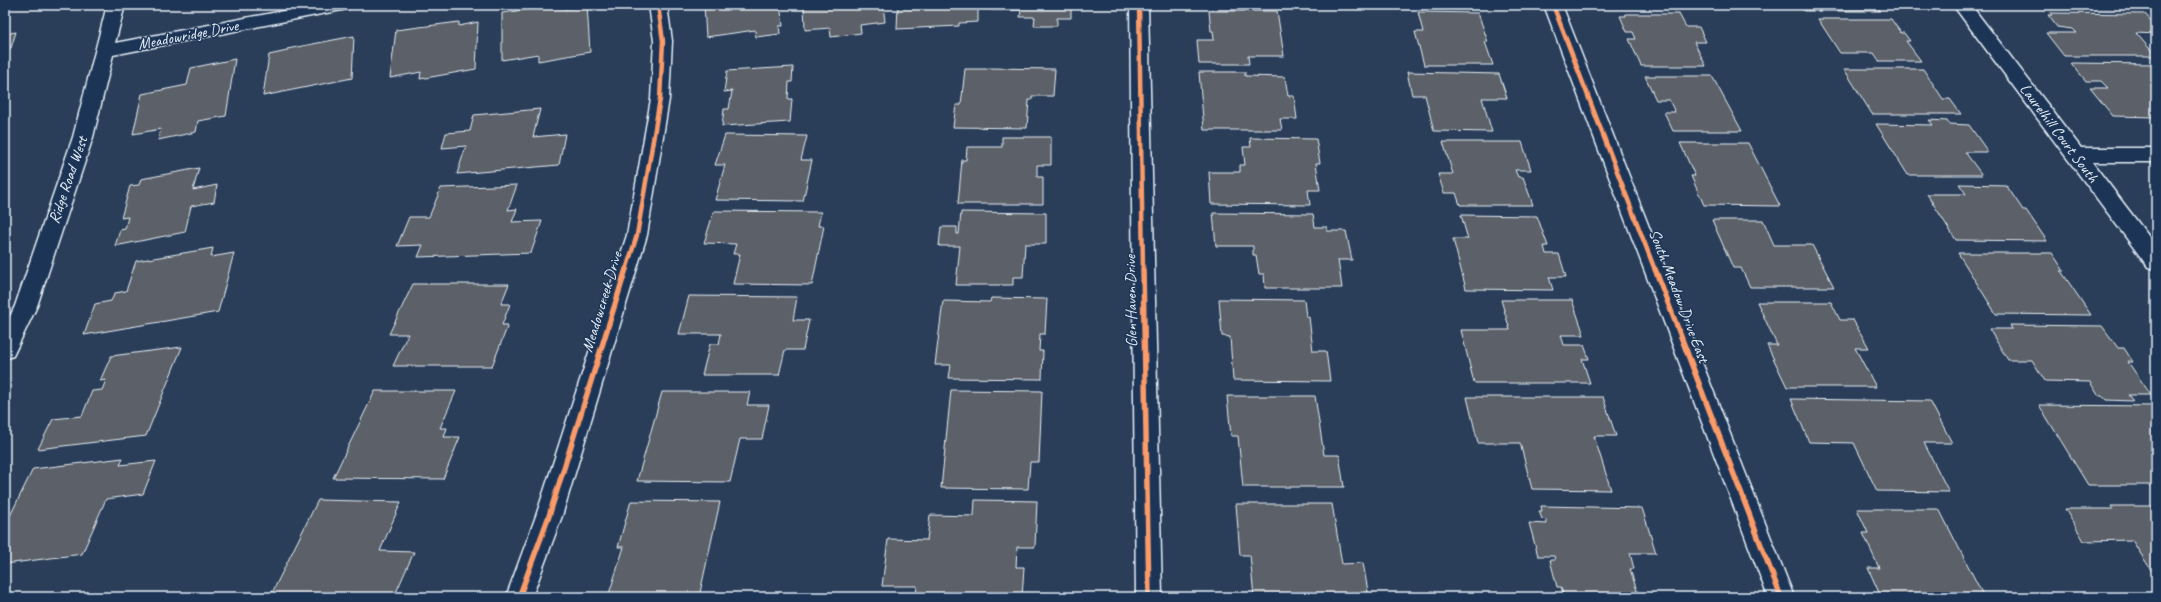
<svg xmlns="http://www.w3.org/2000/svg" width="2161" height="602" font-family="Caveat,sans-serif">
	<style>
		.building { fill: #5c6067; stroke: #e8f1f8 }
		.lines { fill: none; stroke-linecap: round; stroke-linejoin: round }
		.street-casing { stroke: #e8f1f8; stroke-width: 3 }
		.street { fill: #1d3557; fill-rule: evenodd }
		.cycleway-far1-casing { stroke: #1d3557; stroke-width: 6 }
		.cycleway-casing { stroke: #1d3557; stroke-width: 8 }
		.cycleway-far1 { stroke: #fa9b69; stroke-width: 4.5 }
		.cycleway { stroke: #fa9b69; stroke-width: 5.5 }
		.labels { text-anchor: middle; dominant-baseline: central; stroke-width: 3; stroke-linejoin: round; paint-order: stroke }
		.street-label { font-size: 16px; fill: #e8f1f8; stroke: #1d3557 }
	</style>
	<rect width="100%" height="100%" fill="#2a3e5a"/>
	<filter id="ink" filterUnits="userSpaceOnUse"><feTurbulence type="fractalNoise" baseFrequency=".025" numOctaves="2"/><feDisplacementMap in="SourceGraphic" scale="8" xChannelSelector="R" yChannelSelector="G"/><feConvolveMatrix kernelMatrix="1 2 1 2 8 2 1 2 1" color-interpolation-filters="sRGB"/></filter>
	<g filter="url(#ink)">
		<path class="building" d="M563,5l2,4 22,-4 3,47 -52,9v-7l-36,6v-47z
			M704,5h76l3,21h-4l1,8 -24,3 -1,-7 -49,7z
			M804,5h79l2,17 -25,3 1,8 -30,4 -1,-9 -25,2z
			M898,5h80v17l-19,1v3l-62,3z
			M991,5h80v13h-14v8h-23l1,-9h-15l1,-7h-30z
			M1800,5h76l4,6h-76z
			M2026,5h83l2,2h-83z
			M1209,11h68l7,45h-36l1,8h-50l-2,-24h17l-1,-9h-2z
			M1418,12l60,1 10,29h-3l8,23h-69l-9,-33h8z
			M2050,13l95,1 11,12v8l-20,-1 20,23h-92l-18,-23h30l-4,-4 -15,-2 -9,-12h4z
			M1625,14h54l7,13h13l7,15h-12l12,24h-65l-12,-27h7l-3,-7h-6l-7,-16h6z
			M1818,19h73l10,14h3l6,8h-4l15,20h-42l-5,-8h-34z
			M459,22v4l19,-4 -2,47 -56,10 1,-7 -31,6 6,-48z
			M16,32l-5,16 -6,1v-15z
			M354,36l-2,42 -89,18 6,-41 18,-4v-2z
			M235,59l-9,57 -28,5 -2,11 -38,8 3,-11 -28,5 9,-40 45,-9 4,-17z
			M2071,63l85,1v53l-43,-1 -23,-28h18l-7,-7h-15z
			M793,67l-1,15h-3l-1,17h4l-2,23 -68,4 2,-17h5l3,-18 -8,1 3,-21z
			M988,68l67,1 -2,27h-21v4h-3l-2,28 -74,-1 3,-22h5l4,-36h23z
			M1844,69h79l20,30h7l11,15h-89z
			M1199,72h46v4l40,1 3,19h6l3,23h-17l2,11h-78z
			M1407,72l92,2 8,24h-25l10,34 -58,-1 -9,-36h-13z
			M1645,76h67l30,55h-69l-9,-19h11l-6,-12h-13z
			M540,109l-7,28 32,-3 -6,31 -102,9 9,-28 -24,2 4,-15 24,-2 4,-16z
			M1929,120l18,1 2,3 20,1 19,27h-23l17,23h-74l-32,-51 57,1z
			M725,135l82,1 -6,24h11l-9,41 -88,-1 10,-35h-10z
			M1002,137h49v28h-14v12h6v27h-85l4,-44h4l1,-13h35z
			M1250,138l66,1 4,24h-4l4,27h-12l2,15 -99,-1 -2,-32h31v-7h5l-2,-18h8z
			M1443,142h79l9,28h-16l3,7h5l10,28h-73l-4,-12h-12l-6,-19h15z
			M1680,143h68l32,63 -76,-1 -13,-29h4z
			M199,168l-6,22 24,-5 -3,17 -23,4 -6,26 -70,14 5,-16 5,-1 3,-12 -7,1 9,-32 9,-1 2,-6z
			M1959,184l47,1 17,25h3l21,31 -91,-1 -29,-46h39z
			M517,185l-9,25 9,-1 -5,13 30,-1 -11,32 -113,4 5,-12 -26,1 12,-29h20l12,-29z
			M714,211l107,1 -3,14h6l-12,59 -79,-1 7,-30h-7l3,-10 -32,-1z
			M961,212l85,1v31h-21l-2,33h-10v8h-57l4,-39h-21l2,-19h16v7h2z
			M1213,213l100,1 2,13h12v4h19l6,29h-14l4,28h-77l-1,-14h-5l-3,-19h-3v-9h-37z
			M1461,215l76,1 11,30h-4l2,8h13l7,23h-17l4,13 -87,-1 -13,-50h15z
			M1712,220h51l11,25h38l22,42h-84l-9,-19h-8z
			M213,248l-2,9 23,-4 -16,59 -134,23 11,-31 16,-3 4,-8 11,-2 10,-30z
			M1958,253h94l12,18h-3l30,44 -95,-1z
			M413,284h96l-8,20h9l-8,21h6l-16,41h-99l15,-32h-19z
			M689,296l108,1 -4,23h16l-6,30h-18l-6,25h-77l8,-31h9l2,-10h-42z
			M991,298l56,1 -2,35h-5l-1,17h4l-1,28 -93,-1 2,-13h-16l8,-64 47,1z
			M1219,299l85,1 2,17h3l4,34h13l4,30 -97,-1 -3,-43 -8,-1z
			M1501,300h71l12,35h-23l3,10h20l5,14h-7l8,24h-116l-13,-53h49z
			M1757,302h74l9,18h13l16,28h-14l21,39h-89l-20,-42h10z
			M2010,325l92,1 16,22h6l9,14h-5l23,33h-23l5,6 -27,-1 -4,-5h-4l-8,-13 -45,-1 -13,-21h-24l-19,-31h23z
			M182,347l-36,89 -108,13 15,-30 29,-3 10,-25 10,-1 4,-10 -6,1 11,-25z
			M951,390l91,1 -3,71h-9l-2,27 -87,-1z
			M375,391h81l-16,37h7l-3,9h16l-17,42 -110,-1z
			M662,392h88l-3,13h22l-7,34h-22l-10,43 -93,-1z
			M1227,396h88l9,59h15l5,32h-101l-5,-51h-7z
			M1467,397h136l13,39h-22l17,54 -79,-1 -12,-46h-42z
			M1791,399l139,2 22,42h-28l25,49 -72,-1 -23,-48 -45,-1z
			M2039,405l117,1v79h-68z
			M123,458l-3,7 36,-4 -13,33 -37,5 -24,55 -77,10v-38l28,-57z
			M318,500l83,2 -21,49 34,1 -20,45h-124z
			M975,500l62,1 -2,46h-18l-1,20h8l-2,30h-106l1,-11h-35l6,-47 39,1 3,-25 44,1z
			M631,501l89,1 -21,95h-91l16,-50h-6z
			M1236,504h96l10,60 21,-1 6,34h-115l-4,-42h-10z
			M1541,506l101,2 14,45h-26l4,16h-4l9,28h-75l-3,-10h-4l-7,-27h5l-1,-4h-16l-9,-33 18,1 -1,-4 -4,-1 -3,-8h3z
			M2111,506h45v72l-24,-38 -48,1 -19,-32h48z
			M1857,509h82l45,88h-103l-13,-29h11l-16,-35h5z"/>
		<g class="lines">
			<defs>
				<path id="street" d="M107,5h18l-10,38 199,-38h37l-3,4 -6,1 -229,45 -20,82 -56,169 -24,50 -8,3v-32l10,-21 58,-169z
					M649,5h18l5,36 -3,58 -22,136 -85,281 -30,81h-26l30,-81 91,-281 24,-136 3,-58z
					M1130,5h18l14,592h-26z
					M1544,5h18l232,592h-26z
					M1953,5h18l110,143h75v14h-64l64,84v23l-8,-2z"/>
			</defs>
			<use href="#street" class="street-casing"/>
			<use href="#street" class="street"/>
			<defs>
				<path id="cycleway-far1" d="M1139,5l4,265
					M1553,5l102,265
					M626,270l11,-35 23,-136 3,-58 -5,-36"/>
				<path id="cycleway" d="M1143,269l6,328
					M1655,269l126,328
					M519,597l30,-81 77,-247"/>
			</defs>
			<use href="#cycleway-far1" class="cycleway-far1-casing"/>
			<use href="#cycleway" class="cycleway-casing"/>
			<use href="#cycleway-far1" class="cycleway-far1"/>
			<use href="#cycleway" class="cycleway"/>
		</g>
	</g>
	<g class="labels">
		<g class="street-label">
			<text transform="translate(188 35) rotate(-11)">Meadowridge Drive</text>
			<text transform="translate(2059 133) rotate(53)">Laurelhill Court South</text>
			<text transform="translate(68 180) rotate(-71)">Ridge Road West</text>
			<text transform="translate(1679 296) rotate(69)">South Meadow Drive East</text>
			<text transform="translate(1131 301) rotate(-91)">Glen Haven Drive</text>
			<text transform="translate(602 302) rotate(-73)">Meadowcreek Drive</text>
		</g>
	</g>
	<rect width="2161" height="602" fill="none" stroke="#1d3557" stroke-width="20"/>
	<rect x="10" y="10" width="2141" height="582" fill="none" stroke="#e8f1f8" stroke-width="1.5" filter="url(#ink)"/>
</svg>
